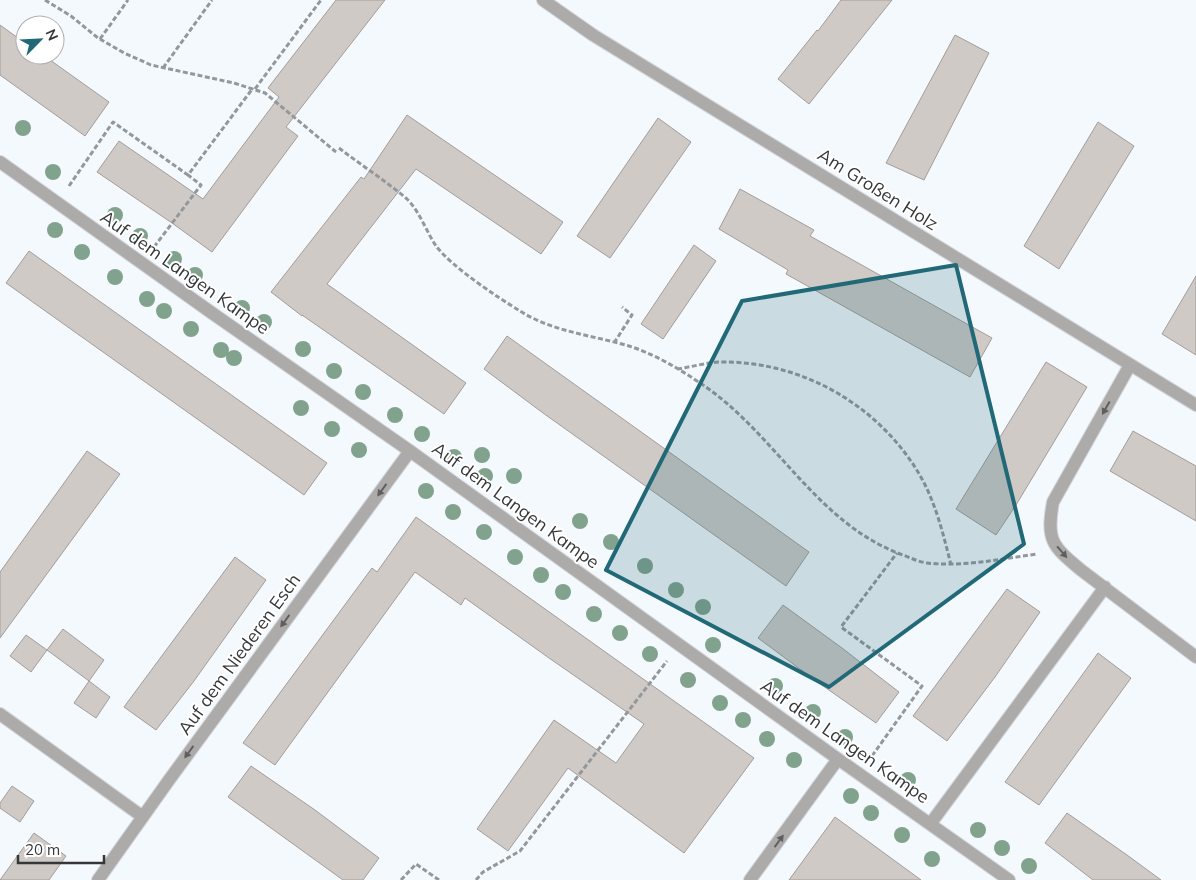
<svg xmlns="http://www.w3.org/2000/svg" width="1196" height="880" font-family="Mulish,sans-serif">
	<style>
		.building { fill: #cfcac6; stroke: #a39d9a }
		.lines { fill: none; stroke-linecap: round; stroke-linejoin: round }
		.service-casing { stroke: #d2d6da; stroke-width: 14 }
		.minor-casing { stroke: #d2d6da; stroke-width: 14 }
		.path { stroke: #94989b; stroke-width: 3; stroke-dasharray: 5 2.5; stroke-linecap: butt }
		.service { stroke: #adaaaa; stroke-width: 12 }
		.minor { stroke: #adaaaa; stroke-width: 12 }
		.tree { fill: #81a28c }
		.oneway { fill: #5f5f61 }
		.marked { fill: #226978; fill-opacity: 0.2; stroke: #226978; stroke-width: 4; stroke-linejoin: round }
		.labels { text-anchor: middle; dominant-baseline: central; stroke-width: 4; stroke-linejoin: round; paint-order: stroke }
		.street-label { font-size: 18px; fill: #353739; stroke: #fff }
	</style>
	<rect width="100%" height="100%" fill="#f4f9fd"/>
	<path class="building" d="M336,0h49l-99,127 12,9 -86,116 -40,-29 -75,-51 22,-31 84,58 76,-102 -11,-9z
		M841,0h51l-83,104 -31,-25 39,-49 1,1z
		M0,25l25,18v12h18l66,47 -24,34 -85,-61z
		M955,35l34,18 -65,127 -38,-17z
		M407,115l156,107 -22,32 -125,-85 -89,115 139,99 -22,31 -142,-99v1l-31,-24 90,-115 3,2z
		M658,118l33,24 -81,116 -33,-22z
		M1098,122l36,24 -75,123 -35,-23z
		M740,189l74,41 -4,6 182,102 -22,39 -184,-103 2,-4 -69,-41z
		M694,245l22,16 -53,78 -22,-15z
		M29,251l298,212 -23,32 -298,-212z
		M1196,276v79l-34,-21z
		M507,336l302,216 -23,34 -243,-173 -59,-44z
		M1046,362l41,25 -71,118 -20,30 -40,-26z
		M1133,431l63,35v55l-86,-50z
		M87,451l33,23 -120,164v-66z
		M416,517l338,241 -70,95 -116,-85 -60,83 -31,-22 77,-109 62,43 28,-39 -95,-66 -84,-60 -4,7 -46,-33 -140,193 -32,-22 129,-175 5,4z
		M235,557l31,23 -72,101 -38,49 -32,-23z
		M1007,589l33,23 -45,65 -48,64 -34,-25z
		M783,605l59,43 57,44 -23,31 -60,-42 -58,-43z
		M63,629l41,31 -15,21 -42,-31z
		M26,635l21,15 -16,22 -21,-16z
		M1098,653l33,25 -92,127 -34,-23z
		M89,681l21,16 -14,21 -22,-15z
		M251,766l64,44 64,48 -16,22h-20l-115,-83z
		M12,786l22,15 -14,21 -20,-14v-5z
		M1067,813l60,42 34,25h-68l-48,-37z
		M835,817l86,63h-132z
		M34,833l32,23 -17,24h-49z"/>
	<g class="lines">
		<defs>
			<path id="service" d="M1130,365l-77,137c-7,38 -1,44 28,68l115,87
				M931,823l174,-236"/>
			<path id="minor" d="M543,0l50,35 603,370
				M0,162l212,151 198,138 428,308 171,121
				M0,714l143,103
				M98,880l71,-100 241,-329
				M750,880l88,-121"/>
		</defs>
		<use href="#service" class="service-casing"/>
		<use href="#minor" class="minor-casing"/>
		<path class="path" d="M45,0l26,16 27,22 26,15 27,12 83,18 31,10 71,59
			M100,39l28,-39
			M163,68l49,-68
			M255,89l66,-89
			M339,148c22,17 47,33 68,51 13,13 19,32 29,47 16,21 61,51 84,65 33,21 72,24 109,35 25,8 49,22 71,37 75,49 116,141 203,172 8,3 16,7 24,8 37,4 73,-4 110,-9
			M69,186l44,-64 75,53 65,-87
			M154,247l47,-62 -13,-10
			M614,343l18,-28 -10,-8
			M677,369c14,-2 28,-6 41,-7 81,-2 158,41 200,110 17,28 25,61 33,93
			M872,756l50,-70 -81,-59 56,-74
			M401,880l15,-16 23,16
			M476,880l7,-8 37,-21 147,-190"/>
		<use href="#service" class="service"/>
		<use href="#minor" class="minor"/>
	</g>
	<g class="tree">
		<circle cx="23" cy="128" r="8"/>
		<circle cx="53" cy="172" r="8"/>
		<circle cx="115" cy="215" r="8"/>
		<circle cx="55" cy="230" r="8"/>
		<circle cx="140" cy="236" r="8"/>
		<circle cx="82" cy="252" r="8"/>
		<circle cx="174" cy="259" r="8"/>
		<circle cx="195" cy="275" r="8"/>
		<circle cx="115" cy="277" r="8"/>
		<circle cx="147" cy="299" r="8"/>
		<circle cx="242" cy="308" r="8"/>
		<circle cx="164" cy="311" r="8"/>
		<circle cx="264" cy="322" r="8"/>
		<circle cx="191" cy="329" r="8"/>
		<circle cx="303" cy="349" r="8"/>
		<circle cx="221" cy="350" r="8"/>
		<circle cx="234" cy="358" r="8"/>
		<circle cx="334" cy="371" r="8"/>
		<circle cx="363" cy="392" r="8"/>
		<circle cx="301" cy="408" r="8"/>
		<circle cx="395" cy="415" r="8"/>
		<circle cx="332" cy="429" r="8"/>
		<circle cx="422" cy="434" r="8"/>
		<circle cx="359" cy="450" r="8"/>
		<circle cx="482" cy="455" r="8"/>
		<circle cx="454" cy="457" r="8"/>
		<circle cx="485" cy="476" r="8"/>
		<circle cx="514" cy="476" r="8"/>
		<circle cx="426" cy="491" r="8"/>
		<circle cx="453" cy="512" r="8"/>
		<circle cx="580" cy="521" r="8"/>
		<circle cx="484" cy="532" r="8"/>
		<circle cx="611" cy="542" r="8"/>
		<circle cx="515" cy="557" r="8"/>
		<circle cx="645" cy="566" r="8"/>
		<circle cx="541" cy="575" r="8"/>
		<circle cx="676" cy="590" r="8"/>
		<circle cx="563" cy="592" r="8"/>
		<circle cx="703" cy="607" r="8"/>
		<circle cx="594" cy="614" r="8"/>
		<circle cx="620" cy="633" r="8"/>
		<circle cx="713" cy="645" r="8"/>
		<circle cx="650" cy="654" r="8"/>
		<circle cx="688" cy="680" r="8"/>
		<circle cx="775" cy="686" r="8"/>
		<circle cx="720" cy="703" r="8"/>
		<circle cx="813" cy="712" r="8"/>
		<circle cx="743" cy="720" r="8"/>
		<circle cx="845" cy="737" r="8"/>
		<circle cx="767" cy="739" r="8"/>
		<circle cx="794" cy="760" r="8"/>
		<circle cx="908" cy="780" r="8"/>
		<circle cx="851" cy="796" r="8"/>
		<circle cx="871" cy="813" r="8"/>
		<circle cx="978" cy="830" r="8"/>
		<circle cx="902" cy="835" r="8"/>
		<circle cx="1002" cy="848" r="8"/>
		<circle cx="932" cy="859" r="8"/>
		<circle cx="1029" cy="866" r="8"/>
	</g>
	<defs><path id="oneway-solid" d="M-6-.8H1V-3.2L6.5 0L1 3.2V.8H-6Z" transform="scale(1.25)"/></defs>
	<g class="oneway">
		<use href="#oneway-solid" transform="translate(1106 408) rotate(119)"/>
		<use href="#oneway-solid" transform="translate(382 490) rotate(126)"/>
		<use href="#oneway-solid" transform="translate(1062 552) rotate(49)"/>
		<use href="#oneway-solid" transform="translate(285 621) rotate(126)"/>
		<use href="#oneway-solid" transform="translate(189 752) rotate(126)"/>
		<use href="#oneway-solid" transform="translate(779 841) rotate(-54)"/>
	</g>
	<path class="marked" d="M956,265l68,279 -195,143 -223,-117 136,-269z"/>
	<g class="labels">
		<g class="street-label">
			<text transform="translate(878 189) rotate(32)">Am Großen Holz</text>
			<text transform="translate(185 272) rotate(35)">Auf dem Langen Kampe</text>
			<text transform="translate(516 505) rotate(36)">Auf dem Langen Kampe</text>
			<text transform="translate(239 654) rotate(-54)">Auf dem Niederen Esch</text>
			<text transform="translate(845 741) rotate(35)">Auf dem Langen Kampe</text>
		</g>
	</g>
	<g transform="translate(40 40) rotate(66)"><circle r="24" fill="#ffffff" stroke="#aeafb0"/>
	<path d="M0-4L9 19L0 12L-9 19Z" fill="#226978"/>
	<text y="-8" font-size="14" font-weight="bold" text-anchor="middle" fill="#353739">N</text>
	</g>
	<path d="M18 855v8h86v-8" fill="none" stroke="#353739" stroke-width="2.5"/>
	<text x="25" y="855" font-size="15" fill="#353739" stroke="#ffffff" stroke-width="4" paint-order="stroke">20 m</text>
</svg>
